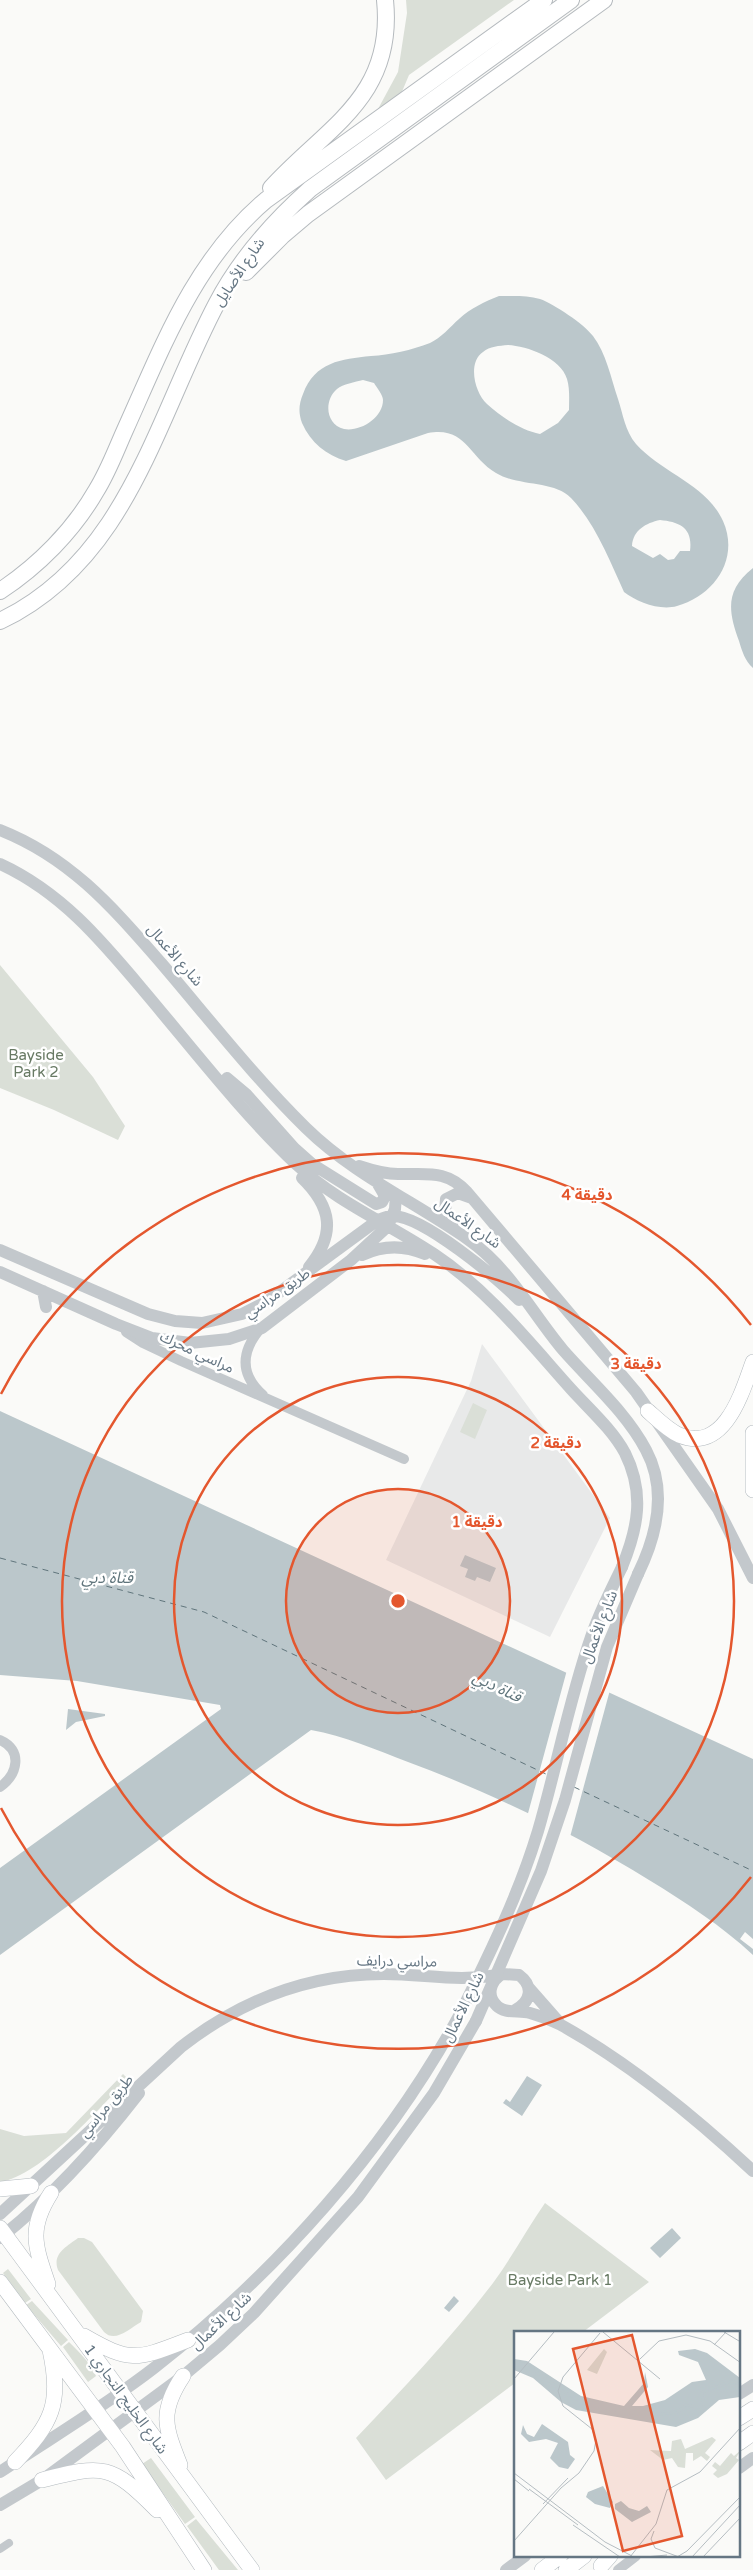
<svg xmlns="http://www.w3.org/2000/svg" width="753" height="2570" font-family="'Varela Round','Noto Sans Arabic',sans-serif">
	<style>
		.built { fill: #e8e9e9 }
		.green { fill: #dadfd7 }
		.water { fill: #bbc7cb; fill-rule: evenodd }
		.pier { fill: #fafaf8 }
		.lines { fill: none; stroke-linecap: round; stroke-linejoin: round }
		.ferry { stroke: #60757c; stroke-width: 1; stroke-dasharray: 6 5; stroke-linecap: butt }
		.secondary-casing { stroke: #b3babf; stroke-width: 16 }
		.primary-casing { stroke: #b5babe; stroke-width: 18 }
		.pedestrian { stroke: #c3c8cc; stroke-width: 8 }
		.minor { stroke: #c3c8cc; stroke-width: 10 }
		.tertiary { stroke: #c3c8cc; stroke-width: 12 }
		.secondary { stroke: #fff; stroke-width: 15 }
		.primary { stroke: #fff; stroke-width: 16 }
		.tertiary-bridge { stroke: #c3c8cc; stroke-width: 12 }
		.ring { fill: none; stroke: #e4572e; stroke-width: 2.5 }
		.labels { text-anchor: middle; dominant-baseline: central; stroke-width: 5; stroke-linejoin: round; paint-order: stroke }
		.street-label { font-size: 15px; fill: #657683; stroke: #fff }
		.park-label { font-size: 15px; fill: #687a64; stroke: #fff }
		.water-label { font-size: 16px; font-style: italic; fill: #60757c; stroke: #fff }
		.inset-river { fill: none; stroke: #bbc7cb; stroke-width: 2.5 }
		.inset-road { fill: none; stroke: #b5bdc2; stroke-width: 1 }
		.view { fill: #e4572e; fill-opacity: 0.15; stroke: #e4572e; stroke-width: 2.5 }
		.inset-edge { fill: none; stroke: #657683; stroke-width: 2.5 }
		.centre { fill: #e4572e; stroke: #fff; stroke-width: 2.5 }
		.ring-label { font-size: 15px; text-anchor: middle; font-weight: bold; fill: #e4572e; stroke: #fff; stroke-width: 5; stroke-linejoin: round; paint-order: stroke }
	</style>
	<rect width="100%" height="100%" fill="#fafaf8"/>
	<path class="built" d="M482,1344l128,174 -60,119 -164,-77 85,-179z"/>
	<path class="green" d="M406,0h108l-105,75 -8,19 -23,15 20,-37 9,-59z
		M0,965l93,112 32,49 -7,14 -64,-30 -54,-22z
		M473,1403l14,7 -12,29 -15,-7z
		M123,2074l5,5c-30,30 -87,97 -128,103v-53l24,7 42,-3z
		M545,2203l104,79 -66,50h-67l-1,51 -129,97 -30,-42c48,-50 95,-100 137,-155 19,-26 34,-54 52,-80z
		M78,2238h6l8,4 51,69 -2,11c-12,7 -26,21 -37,10l-46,-62c-6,-16 8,-23 20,-32z
		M8,2269l23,30 -6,4 -22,-30z
		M32,2301l36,39 -7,6 -35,-41z
		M69,2342c11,11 21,20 27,34l-8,6 -25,-35z
		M151,2458l44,59 -10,7 -43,-60z
		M196,2519l42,51h-19l-32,-44z"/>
	<path class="water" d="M499,296c13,0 28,-1 41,3 14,5 44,25 53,37 13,17 18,42 25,63 5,15 7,32 18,45 26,29 70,40 87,77 17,38 -9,75 -46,85 -17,5 -40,-4 -53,-14 -14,-31 -29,-69 -53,-94 -18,-18 -52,-11 -75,-25 -28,-17 -30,-47 -68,-40l-82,28c-20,-6 -35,-18 -44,-38 -4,-11 -3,-19 1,-29 12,-32 38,-35 68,-38 19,-1 41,-6 59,-13 11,-5 20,-16 29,-24 12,-11 25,-17 40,-23zM508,345c19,1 53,13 59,34 3,10 2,21 2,31l-11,13 -18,11c-19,-4 -39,-17 -53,-30 -12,-11 -20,-41 -4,-52 7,-6 16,-6 25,-7zM363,380l11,3c3,5 9,12 9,17 0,18 -23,32 -39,29 -19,-5 -20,-29 -7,-40 6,-5 18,-7 26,-9zM660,520c20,2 33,8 30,31h-10l-6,8 -6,1 -8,-6 -7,4 -21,-12c1,-16 14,-23 28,-26z
		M753,568v100c-8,-7 -11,-17 -14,-27 -11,-30 -14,-51 14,-73z
		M0,1411l753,348v196c-31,-29 -68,-53 -104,-75 -76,-47 -157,-87 -241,-118 -31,-12 -64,-26 -97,-32l-311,225v-87l221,-159 -1,-4 -143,-24 -77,-6z
		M465,1555l31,13 -6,14 -13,-5 -2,4 -10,-4 3,-8 -8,-3z
		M68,1709l37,5v2l-29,6 -10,8z
		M527,2076l15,9 -20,31 -19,-13 3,-4 4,3z
		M672,2228l9,10 -21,20 -10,-10z
		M454,2296l5,5 -10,11 -5,-4z"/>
	<path class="pier" d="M567,1670l43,20 -40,147 -43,-20z
		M745,1932l8,7v10l-13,-10z"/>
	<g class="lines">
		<path class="ferry" d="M0,1558l204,54 344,163
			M574,1787l179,84"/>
		<defs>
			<path id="secondary" d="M648,1411c9,8 20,19 31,24 46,19 63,-43 74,-73
				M753,1433v57
				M0,2189l31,-3
				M0,2228l252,342
				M0,2282l123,165 81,123
				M48,2284c-13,-38 -20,-55 3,-91
				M84,2336c48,28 54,23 104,4
				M739,2418l14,-9
				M739,2443l14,-10
				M15,2462c37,-39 47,-58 35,-112
				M180,2465c-15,-38 -21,-53 3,-89
				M42,2480c62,-16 69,-16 115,30
				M601,2566l9,-10
				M542,2570l18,-14
				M566,2570l18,-14"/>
			<path id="primary" d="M271,188c55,-61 124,-90 114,-188
				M246,272l36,-36 26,-22 296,-214
				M0,591c38,-25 73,-60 96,-100 12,-19 20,-41 29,-61 38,-84 69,-169 141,-230l278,-200
				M0,621c128,-61 156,-203 217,-318 23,-44 56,-81 93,-114l261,-189"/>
		</defs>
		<use href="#secondary" class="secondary-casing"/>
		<use href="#primary" class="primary-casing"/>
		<path class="pedestrian" d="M0,2549l9,-6"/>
		<path class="minor" d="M261,1328c-20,23 -22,46 2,67
			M126,1332l17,11 38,18 223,98
			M0,1740c23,10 18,34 0,47
			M618,2570l18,-14"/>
		<path class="tertiary" d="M0,830c71,28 113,78 162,134 47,55 93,114 144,164 48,47 109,74 163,112 41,29 63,73 94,110 28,32 63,62 83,100 22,41 11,85 -8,124
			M0,864c61,28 101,76 143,126 50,59 98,122 154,175 40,37 92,59 137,89 54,36 94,87 137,135 18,20 41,40 54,64 20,40 13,75 -3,114
			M227,1078l19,16 48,54 18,16 64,40 6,-2 3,-6 -7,-12
			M359,1166c12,4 26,8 39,8 28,1 48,-5 69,18l169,200 82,117 35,69
			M302,1178c30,29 34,56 7,89
			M455,1229l-10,-16 1,-14 12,-6 14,5
			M0,1250l148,64 27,7 27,2 40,-9 24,-12 112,-82c5,-2 10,-4 15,-4 30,0 104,62 126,84
			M362,1255c21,-10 42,-10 63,-1
			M0,1272l116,52 36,14 38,5 39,-4 33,-11 89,-68 37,-34 7,-17 1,-14
			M43,1291l3,16
			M529,1988l29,33
			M515,2010c16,-8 19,-24 4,-35l-17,-1c-12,7 -16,22 -5,32 8,8 22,4 33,7 11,3 21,7 31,12 70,39 134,92 192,146
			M0,2214l181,-167c59,-46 128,-73 203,-73 43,0 74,9 118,0
			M0,2238c52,-41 98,-92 139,-145
			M739,2394l14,-9
			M739,2468l14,-10
			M0,2472c51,-34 105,-66 154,-104 121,-94 234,-220 307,-356
			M0,2505l42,-25 141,-104 37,-31 34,-32 104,-116 76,-104 42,-72
			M506,2570l19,-14"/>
		<use href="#secondary" class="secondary"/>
		<use href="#primary" class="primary"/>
		<path class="tertiary-bridge" d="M461,2012c29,-59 58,-118 77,-181 19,-65 31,-131 53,-194 8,-24 20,-47 31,-70
			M476,2021l65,-150 24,-71 42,-153 31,-73"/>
	</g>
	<circle cx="398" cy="1601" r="112" fill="#e4572e" fill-opacity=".12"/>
	<g class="ring">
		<circle cx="398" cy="1601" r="112"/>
		<circle cx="398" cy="1601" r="224"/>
		<circle cx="398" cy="1601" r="336"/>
		<path d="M751 1877A448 448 0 0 1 1 1808M1 1394A448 448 0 0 1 751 1325"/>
	</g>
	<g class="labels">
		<g class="street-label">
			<text transform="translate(239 272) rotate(-56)">شارع الأصايل</text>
			<text transform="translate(175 955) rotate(49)">شارع الأعمال</text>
			<text transform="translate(468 1223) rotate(35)">شارع الأعمال</text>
			<text transform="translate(277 1293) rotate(-35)">طريق مراسي</text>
			<text transform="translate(197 1352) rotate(25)">مراسي محرك</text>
			<text transform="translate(599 1627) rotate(-69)">شارع الأعمال</text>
			<text transform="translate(397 1961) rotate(1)">مراسي درايف</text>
			<text transform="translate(463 2007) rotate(-64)">شارع الأعمال</text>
			<text transform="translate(106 2106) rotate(-51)">طريق مراسي</text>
			<text transform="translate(221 2321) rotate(-43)">شارع الأعمال</text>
			<text transform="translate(126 2399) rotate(54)">شارع الخليج التجاري 1</text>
		</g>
		<g class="park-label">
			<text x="36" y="1055">Bayside<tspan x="36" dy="17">Park 2</tspan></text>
			<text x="560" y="2280">Bayside Park 1</text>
		</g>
		<g class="water-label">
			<text x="107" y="1578">قناة دبي</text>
			<text transform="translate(497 1687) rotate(25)">قناة دبي</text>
		</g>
	</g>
	<g transform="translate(514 2331)">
		<rect width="226" height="226" fill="#fafaf8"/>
		<path d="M90,18l3,3 -10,22 -10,-4zM198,106l4,3 -11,13 5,4 -3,4 -6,-5 -8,5v-8h-7l-1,15 -7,-1 -6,-9 -9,2 -13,-10 21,1 1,-10 9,-2 4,10zM227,119l-5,8 3,2 -12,14 -9,4 -5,-4 4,-4 -5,-4 3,-4 5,4 11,-13 3,3z" fill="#dadfd7"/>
		<path d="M181,18l12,4 33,25v19l-21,3 -21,18 -22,9 -100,-17 -15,-8 -28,-24 -19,-8v-11l13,2 54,35 43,10 20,-23 1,-11 3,15 -16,19h11l22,-6 27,-18 14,-2 -8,-18 -19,-7 -1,-4zM28,93l26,18 2,13 5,4 -7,10 -9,-2 -9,-9 8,-15 -12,-4 -17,3 -8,-8 2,-9 4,9 7,3zM89,155l10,16 -3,6 -15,-4 -9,-7 2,-5zM107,170l8,7 10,3 8,-5 4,6 -19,10 -17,-13v-5z" fill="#bbc7cb"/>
		<path class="inset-river" d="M15,35l28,21M47,59l24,14 50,10h24l17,-1 10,-8 18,3 -2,-16 30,-11 9,4"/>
		<path class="inset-road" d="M89,1l57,47M210,1l15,9M200,14l12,-13M126,28l19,-18 27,-6 24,6 31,22M0,48l40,-47M0,142l91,69 27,14M0,148l15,12M15,158l49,36M29,173l25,-26M59,194l47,32M140,200l-3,8 4,9 24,9M0,210l47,-53 18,-15 15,-22 2,-11 -4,-11 -29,-23 -5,-15 5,-14 37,-44M116,226l26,-33 11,-34 33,-18 41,-45M131,226l22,-2M163,226l10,-6 54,-55M178,226l49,-53M189,226l38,-40"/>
		<path class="view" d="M118,4l50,201 -59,15 -50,-202z"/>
		<rect width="226" height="226" class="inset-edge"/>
	</g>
	<circle cx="398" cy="1601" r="8" class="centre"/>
	<g class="ring-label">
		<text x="587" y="1200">4 دقيقة</text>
		<text x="636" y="1369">3 دقيقة</text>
		<text x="556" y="1448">2 دقيقة</text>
		<text x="477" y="1527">1 دقيقة</text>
	</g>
</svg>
